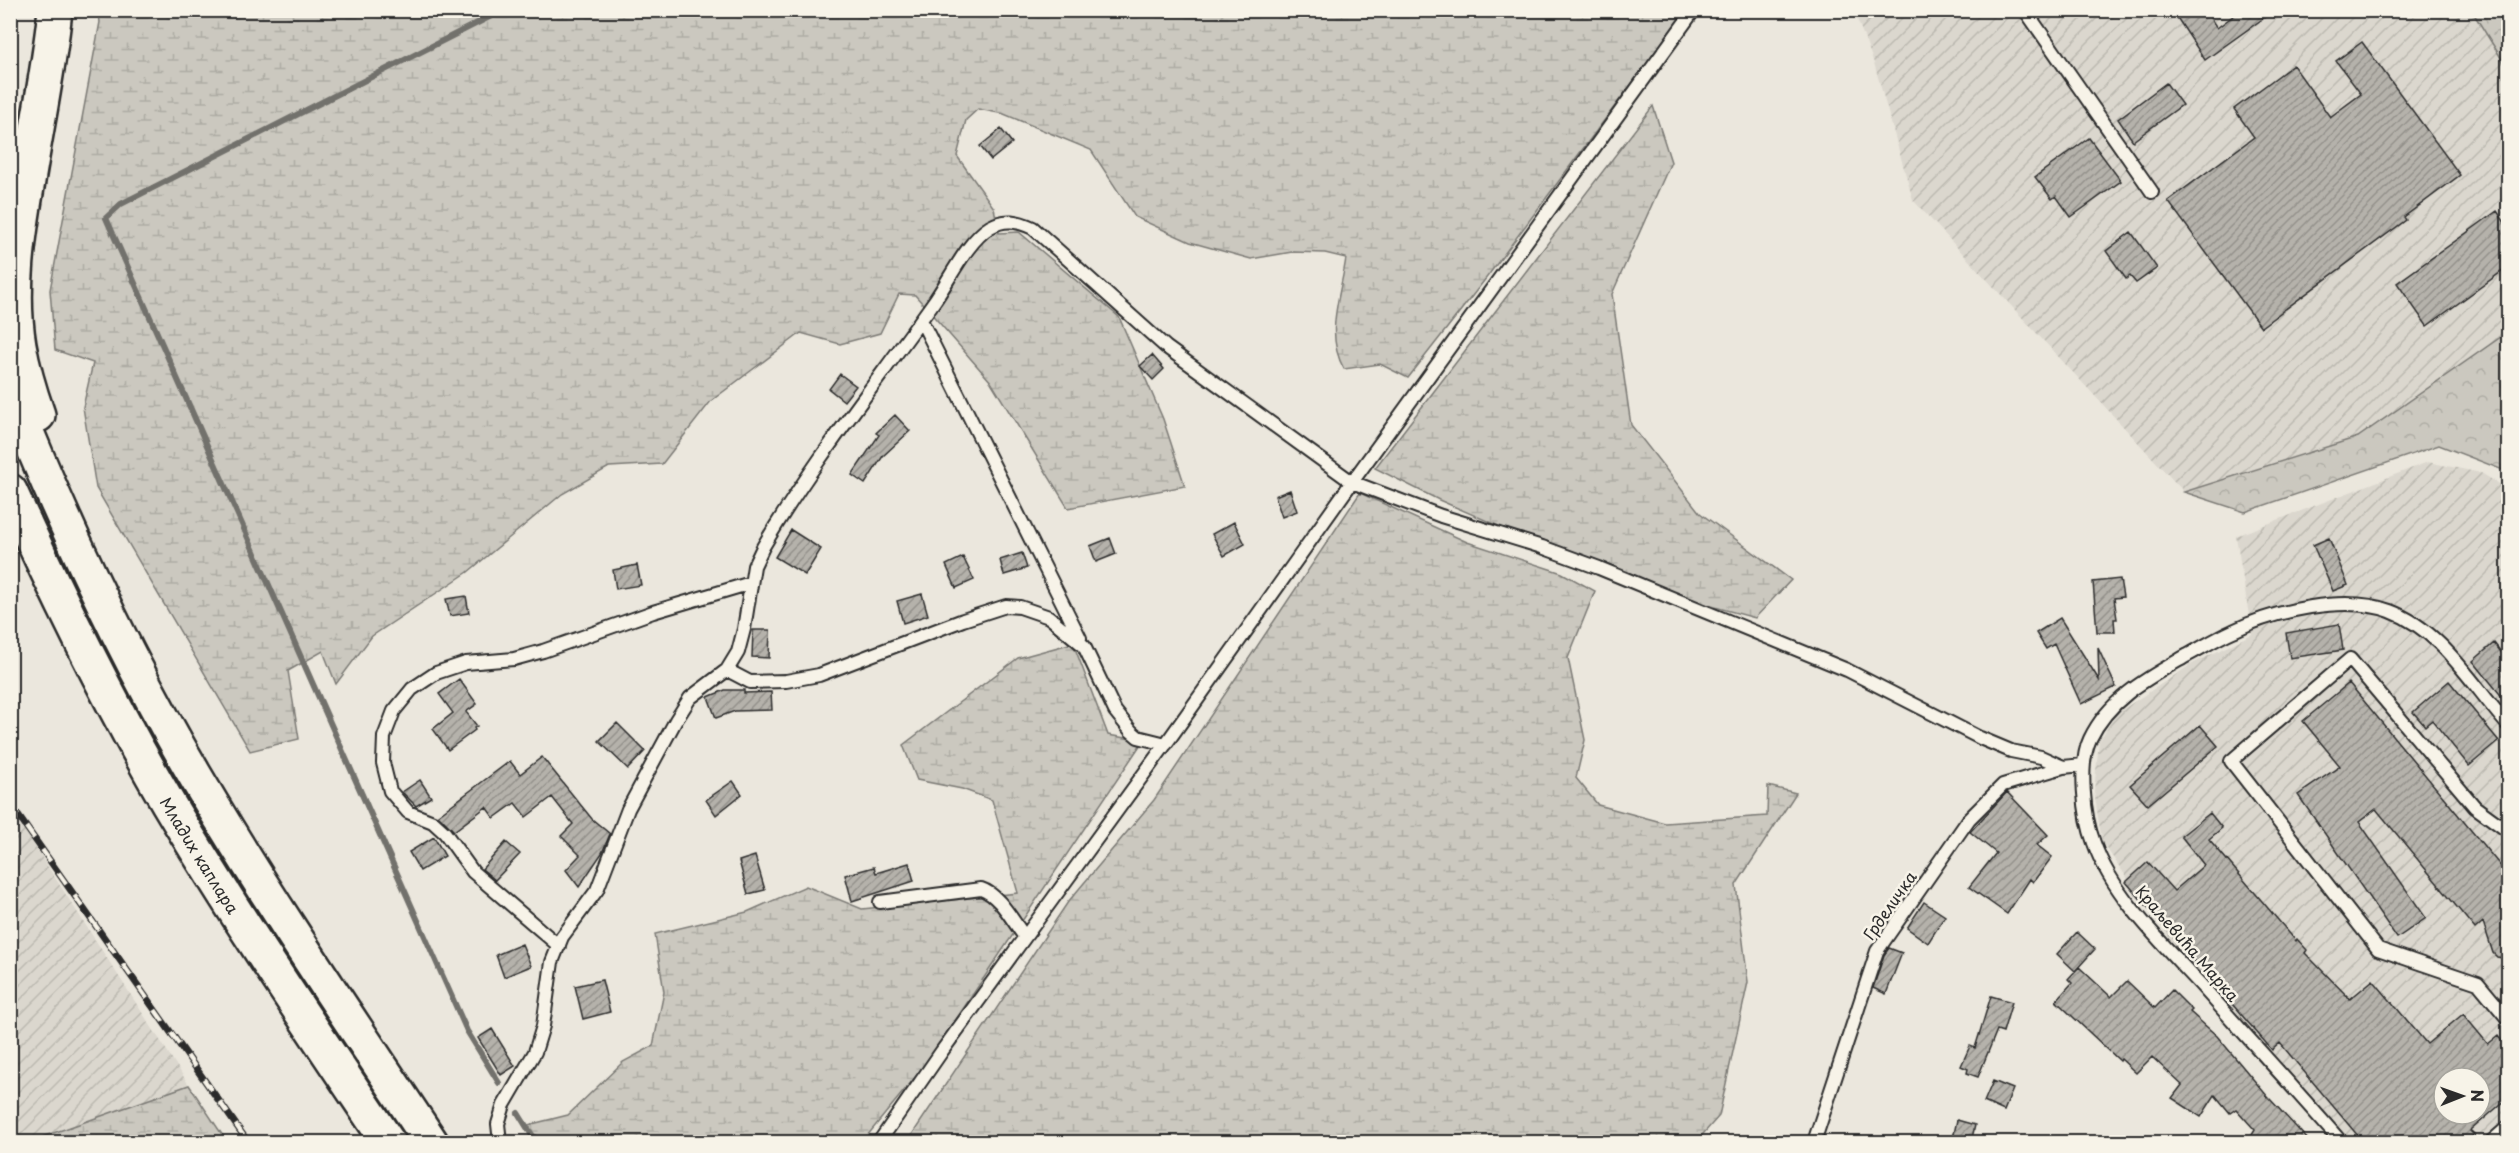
<svg xmlns="http://www.w3.org/2000/svg" width="2519" height="1153" font-family="'Playpen Sans',sans-serif">
	<style>
		.industrial { fill: url(#industrial-furrows); fill-rule: evenodd }
		.forest { fill: url(#forest-crowns); stroke: #7b7a75; stroke-width: 1.5 }
		.wetland { fill: url(#wetland-marsh); stroke: #7b7a75; stroke-width: 1.5 }
		.lines { fill: none; stroke-linecap: round; stroke-linejoin: round }
		.stream { stroke: #72716c; stroke-width: 6 }
		.building { fill: url(#building-hatch); stroke: #2b2b2b; stroke-width: 1.5; fill-rule: evenodd }
		.lane-casing { stroke: #2b2b2b; stroke-width: 16 }
		.highway-casing { stroke: #2b2b2b; stroke-width: 38 }
		.lane { stroke: #f7f3e8; stroke-width: 12 }
		.highway { stroke: #f7f3e8; stroke-width: 33 }
		.rail-casing { stroke: #2b2b2b; stroke-width: 7 }
		.rail { stroke: #f7f3e8; stroke-width: 4.5; stroke-dasharray: 14; stroke-linecap: butt }
		.labels { text-anchor: middle; dominant-baseline: central; stroke-width: 5; stroke-linejoin: round; paint-order: stroke }
		.street-label { font-size: 16px; fill: #2b2b2b; stroke: #f7f3e8 }
	</style>
	<defs>
		<pattern id="industrial-furrows" width="10" height="10" patternUnits="userSpaceOnUse" patternTransform="scale(1.5)"><rect width="10" height="10" fill="#dbd7ce"/><path d="M-1 1l2-2M0 10L10 0M9 11l2-2" fill="none" stroke="#bcb9b1"/></pattern>
		<pattern id="forest-crowns" width="20" height="18" patternUnits="userSpaceOnUse" patternTransform="scale(1.5)"><rect width="20" height="18" fill="#cbc8bf"/><path d="M2 6a3 3 0 1 1 6 0M12 15a3 3 0 1 1 6 0" fill="none" stroke="#aeaca4"/></pattern>
		<pattern id="wetland-marsh" width="20" height="14" patternUnits="userSpaceOnUse" patternTransform="scale(1.5)"><rect width="20" height="14" fill="#cbc8bf"/><path d="M1 5h8M5 5V1M11 12h8M15 12V8" fill="none" stroke="#aeaca4"/></pattern>
		<pattern id="building-hatch" width="6" height="6" patternUnits="userSpaceOnUse" patternTransform="scale(1.5)"><rect width="6" height="6" fill="#b5b2ab"/><path d="M-1 1l2-2M0 6l6-6M5 7l2-2" fill="none" stroke="#93918b"/></pattern>
	</defs>
	<rect width="100%" height="100%" fill="#ebe7dd"/>
	<filter id="ink" filterUnits="userSpaceOnUse"><feTurbulence type="fractalNoise" baseFrequency=".0167" numOctaves="2"/><feDisplacementMap in="SourceGraphic" scale="12" xChannelSelector="R" yChannelSelector="G"/><feConvolveMatrix kernelMatrix="1 2 1 2 8 2 1 2 1" color-interpolation-filters="sRGB"/></filter>
	<g filter="url(#ink)">
		<path class="industrial" d="M1854,11h618l36,58v263l-150,105 -174,55 -271,-292 -39,-137z
			M2428,462l53,11 27,16v653h-164l-145,-162 -97,-138 -8,-51 5,-50 18,-28 75,-49 60,-30 -16,-98zM2444,1078h36v36h-36z
			M10,808l179,277 -161,57h-17z"/>
		<path class="forest" d="M2472,11h36v58z
			M2508,332v140l-69,-27 -194,67 -61,-20 174,-55z"/>
		<path class="wetland" d="M98,11h1588l-199,266 -79,101 -28,-14 -36,5c-20,-35 -3,-74 2,-111l-21,-5 -33,-1 -41,7 -61,-17 -55,-25 -44,-67 -87,-36 -26,-5 -12,11 -9,36 37,52 5,25 20,-1 100,85 44,102 22,67 -117,22 -77,-126 -76,-87 -16,-1 -19,39 -40,11 -39,-11 -90,68 -49,63 -53,3 -47,27 -94,78 -96,64 -36,48 -13,-33 -35,20 11,68 -49,12 -154,-263 -13,-81 10,-44 -38,-13 -5,-60 50,-268z
			M1653,106l18,56 -59,132 19,131 69,88 91,67 -36,38 -120,-33 -196,-85 -64,-32z
			M1360,493l107,49 95,31 33,18 -27,67 17,82 -9,38 22,27 67,18 102,-7 1,-30 28,7 -60,92 12,97 -29,134 -23,26h-789l161,-240 86,-102z
			M1073,643l35,92 35,6 -217,323 -64,78h-322l-12,-17 40,-10 55,-53 30,-16 11,-54 -9,-58 92,-22 59,-26 56,23 156,-16 -26,-93 -30,-11 -45,-9 -14,-35 115,-87z
			M189,1085l38,57h-199z"/>
		<g class="lines">
			<path class="stream" d="M499,1083l-32,-52 -361,-813 15,-14 382,-194
				M518,1113l18,29"/>
		</g>
		<path class="building" d="M2172,10h33l12,18 24,-18h34l-70,50z
			M2362,42l98,133 -56,42 2,3 -145,107 -93,-126 86,-64 -20,-28 59,-44 37,52 31,-23 -25,-33z
			M2166,83l16,22 -49,36 -15,-22z
			M1001,129l11,14 -21,17 -11,-14z
			M2089,138l32,43 -50,36 -15,-21 -4,3 -17,-22z
			M2497,211l11,16v40l-81,59 -30,-43z
			M2131,232l26,36 -21,15 -6,-7 -4,3 -20,-28z
			M1152,355l12,14 -11,11 -13,-14z
			M840,374l16,12 -12,15 -15,-12z
			M895,415l15,16 -27,25 -18,28 -13,-9 27,-40 -3,-2z
			M1290,490l7,21 -15,6 -7,-21z
			M1234,522l11,22 -21,12 -12,-22z
			M791,530l30,19 -16,26 -30,-18z
			M1110,538l6,16 -20,8 -6,-16z
			M2329,538l19,47 -15,6 -20,-46z
			M1022,553l5,15 -23,7 -4,-15z
			M963,557l11,23 -18,8 -10,-23z
			M637,565l4,20 -25,4 -3,-19z
			M2120,579l3,18 -9,1 3,21h-3l1,13h-18l-4,-50z
			M922,594l6,21 -25,8 -6,-22z
			M466,596l3,17 -19,3 -4,-17z
			M2060,618l39,62 -1,-32 18,39 -35,17 -27,-60 -8,5 -10,-16z
			M2339,624l4,26 -53,8 -4,-25z
			M753,630h17l-1,28 -17,-1z
			M2494,643l14,18v43l-35,-43z
			M459,679l18,25 -11,8 11,14 -3,2 1,2 -27,20 -15,-21 20,-16 -14,-19z
			M2449,681l50,60 -30,25 -37,-46 -7,6 -12,-14z
			M2349,683l159,192v84l-11,-2 -4,-4 -10,-31 -8,7 -99,-120 -17,13 67,96 -29,20 -99,-143 42,-29 -37,-45z
			M725,690h19v3l27,-1 1,18 -37,1 -19,7 -8,-21z
			M617,723l28,28 -17,18 -29,-28z
			M2200,725l18,21 -70,59 -18,-20z
			M542,757l50,62 18,15 -8,19 -23,34 -13,-17 14,-15 -19,-19 12,-12 -21,-27 -26,20 -11,-14 -21,15 -8,-11 -32,24 -16,-16 72,-54 10,13z
			M420,780l11,17 -15,9 -14,-14z
			M733,781l9,13 -26,21 -10,-15z
			M2007,792l41,43 -11,10 15,12 -19,25 -3,-3 -23,35 -38,-27 27,-34 -26,-21z
			M2210,813l12,15 -13,11 87,102 1,-2 10,11 -2,3 45,46 23,-19 54,64 36,-30 25,30 10,-8 10,13v49l-38,33 4,4 -9,8h-101l-84,-100 -8,7 -146,-168 22,-20 26,29 30,-26 -23,-29zM2444,1078h36v36h-36z
			M434,837l11,19 -25,15 -11,-19z
			M506,842l14,12 -25,26 -13,-11z
			M755,856l10,34 -17,4 -9,-33z
			M909,863l5,18 -62,20 -7,-26 29,-8 2,6z
			M1924,902l21,14 -17,27 -21,-15z
			M2077,932l18,17 -20,22 -18,-17z
			M522,944l9,22 -27,11 -8,-22z
			M1889,948l13,5 -16,41 -13,-6 11,-33z
			M2079,967l32,30 16,-16 28,27 17,-18 20,20 -2,2 27,24 51,61 43,46h-64l8,-13 -19,-21 -6,4 -15,-18 -14,22 -29,-19 10,-13 -30,-28 -16,16 -15,-14 -1,2 -64,-60 16,-18 -4,-4z
			M602,980l8,32 -27,7 -8,-33z
			M1991,996l21,6 -9,30 -6,-2 -19,47 -11,-4 1,-4 -7,-3 9,-20 5,2z
			M492,1029l23,37 -14,9 -23,-37z
			M1993,1081l20,8 -9,22 -20,-9z
			M1957,1120l18,5 -4,18h-19z"/>
		<g class="lines">
			<defs>
				<path id="lane" d="M2025,10l127,182
					M921,320l159,318
					M727,670l23,12 36,-1 33,-6 144,-55 43,-14 14,1 29,10 35,29 31,65 16,20 7,6 28,7
					M2508,831l-33,-24 -125,-148 -119,102 147,188 100,34 30,36
					M880,902l101,-13c19,6 32,33 44,48
					M559,946l-86,-74 -28,-39 -12,-11 -25,-10 -18,-21 -7,-28 1,-26 10,-26 18,-22 24,-16 30,-10 48,-4 29,-8 110,-39 98,-29
					M500,1142l-2,-18 6,-19 31,-53 8,-26 9,-64 10,-25 35,-47 31,-81 48,-89 14,-22 37,-28 11,-18 6,-23 10,-63 9,-19c51,-87 112,-162 170,-244 16,-22 34,-62 57,-76 15,-9 28,-6 43,1l133,119 186,135 342,-472
					M879,1142l63,-91 228,-313 182,-256 89,34 101,31 57,21 248,102 133,68 31,13 30,6 22,10
					M1814,1142l63,-191 92,-132 34,-34 60,-18 20,-2
					M2341,1142c-46,-53 -94,-105 -141,-158 -37,-40 -88,-89 -106,-141 -10,-26 -16,-79 -4,-104 20,-42 60,-62 98,-84 15,-8 29,-17 45,-24 41,-20 112,-37 157,-20 52,19 83,75 118,114
					M2491,1142l17,-15"/>
				<g id="highway">
					<path d="M10,391c54,135 116,268 190,393 72,122 153,240 231,358"/>
					<path d="M38,415c-8,-23 -15,-46 -19,-70 -9,-54 0,-111 9,-164 9,-56 21,-113 27,-171"/>
					<path id="s1" d="M10,491c48,106 99,211 158,312 69,116 145,227 220,339"/>
				</g>
			</defs>
			<use href="#lane" class="lane-casing"/>
			<use href="#highway" class="highway-casing"/>
			<use href="#lane" class="lane"/>
			<use href="#highway" class="highway"/>
			<defs>
				<path id="rail" d="M10,804l238,338"/>
			</defs>
			<use href="#rail" class="rail-casing"/>
			<use href="#rail" class="rail"/>
		</g>
	</g>
	<g class="labels">
		<g class="street-label">
			<text stroke="none"><textPath href="#s1" startOffset="411">Младих каплара</textPath></text>
			<text transform="translate(1889 905) rotate(-55)">Грделичка</text>
			<text transform="translate(2188 943) rotate(49)">Краљевића Марка</text>
		</g>
	</g>
	<rect width="2519" height="1153" fill="none" stroke="#f7f3e8" stroke-width="36"/>
	<rect x="18" y="18" width="2483" height="1117" fill="none" stroke="#2b2b2b" stroke-width="2" filter="url(#ink)"/>
	<g transform="translate(2462 1096) rotate(89)"><circle r="28" fill="#f7f3e8" stroke="#a5a39c" stroke-width="1.5"/>
	<path d="M0-4.5L10 22L0 15L-10 22Z" fill="#2b2b2b"/>
	<text y="-9" font-size="16" font-weight="bold" text-anchor="middle" fill="#2b2b2b">N</text>
	</g>
</svg>
